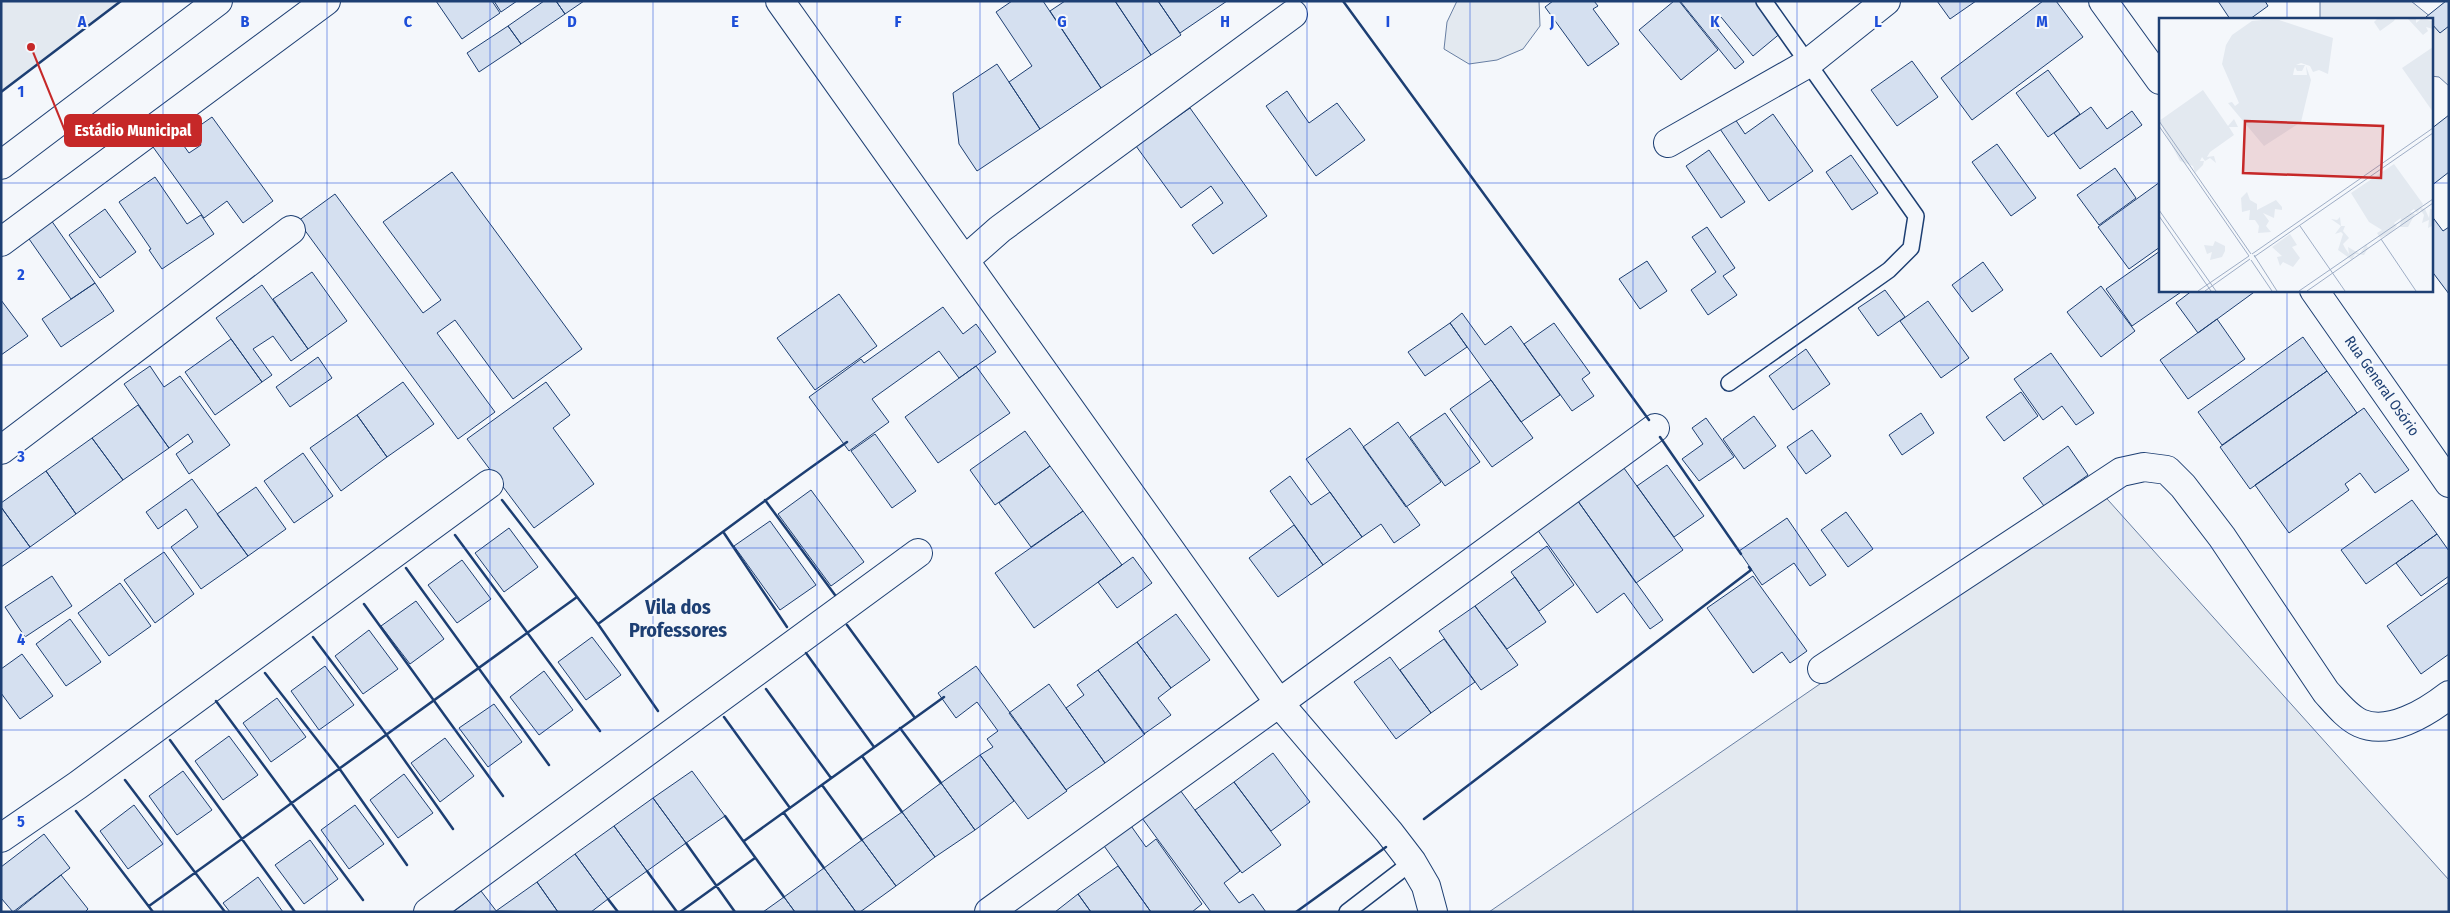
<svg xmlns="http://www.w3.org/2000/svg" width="2450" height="913" font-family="'Fira Sans Condensed',sans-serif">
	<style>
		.green { fill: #e3e9f0; stroke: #687fa3 }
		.building { fill: #d5e0f0; stroke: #1d3f73 }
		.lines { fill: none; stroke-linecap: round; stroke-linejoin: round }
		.lane-casing { stroke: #1d3f73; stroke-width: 18 }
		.street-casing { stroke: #1d3f73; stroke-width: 30 }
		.secondary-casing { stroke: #1d3f73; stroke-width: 30 }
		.lane { stroke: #f4f7fb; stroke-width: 15 }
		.street { stroke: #f4f7fb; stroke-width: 28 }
		.secondary { stroke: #f4f7fb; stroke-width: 28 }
		.wall { stroke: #1d3f73; stroke-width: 2.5 }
		.grid { fill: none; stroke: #1d4ed8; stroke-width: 1; stroke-opacity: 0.55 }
		.labels { text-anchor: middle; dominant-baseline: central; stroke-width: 4; stroke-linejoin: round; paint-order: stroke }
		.street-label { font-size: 15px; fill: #1d3f73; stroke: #f4f7fb }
		.district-label { font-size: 20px; font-weight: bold; fill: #1d3f73; stroke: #f4f7fb }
		.inset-road { fill: none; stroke: #9eadc5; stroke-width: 1 }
		.view { fill: #c62828; fill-opacity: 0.15; stroke: #c62828; stroke-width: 2.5 }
		.inset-edge { fill: none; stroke: #1d3f73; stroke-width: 2.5 }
		.grid-label { font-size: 16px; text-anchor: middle; font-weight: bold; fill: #1d4ed8; stroke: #f4f7fb; stroke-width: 4; stroke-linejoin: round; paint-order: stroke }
		.leader { fill: none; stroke: #c62828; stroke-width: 2 }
		.callout-dot { fill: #c62828; stroke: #f4f7fb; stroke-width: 2 }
		.callout { fill: #c62828; stroke: #c62828; stroke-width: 2 }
		.callout-label { font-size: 16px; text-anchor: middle; font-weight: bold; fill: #fff }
	</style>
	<rect width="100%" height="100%" fill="#f4f7fb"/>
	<path class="green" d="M1,1h120l-120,91z
		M1457,1h82l1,25 -17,23 -26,11 -28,4 -25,-15 3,-27z
		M2320,1h91l26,21 12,6v58l-10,-9 -8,-1v-57h-111z
		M2100,491l349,389v32h-960z"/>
	<path class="building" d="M436,1h56l8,12 -38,26z
		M494,1h23l-16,11z
		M544,1h12l9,13 -44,30 -13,-18z
		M556,1h28l-19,13z
		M1012,1h31l58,87 -61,41 -31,-47 23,-16 -36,-54z
		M1065,1h50l36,54 -50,33 -51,-77z
		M1115,1h43l23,34 -30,20z
		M1158,1h69l-47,32z
		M1553,1h41l4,5 -5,3 26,35 -31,22 -43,-59z
		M1674,1h5l39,49 -37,30 -42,-50z
		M1680,1h78l24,31 -29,24 -32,-39 -8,6 31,39 -9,7z
		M1937,1h39l-26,18z
		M2043,1h13l27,36 -111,83 -31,-42z
		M2218,1h47l3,5 -18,13h-20z
		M2446,1h3v25l-9,7 -9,-10v-4l-5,-2z
		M508,26l13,18 -42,28 -12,-19z
		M1912,61l26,36 -41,29 -26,-36z
		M997,64l43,65 -63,42 -18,-27 -6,-51z
		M2048,70l32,44 -32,23 -32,-44z
		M1287,91l22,32 28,-20 28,37 -49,36 -50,-70z
		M2091,107l16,22 25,-18 10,14 -62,44 -26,-36z
		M1190,108l77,108 -54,38 -21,-29 31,-22 -12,-17 -30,22 -45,-62z
		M1773,114l40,57 -44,30 -51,-75 15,-10 12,18z
		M2449,115v57l-18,14v-57z
		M212,117l61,84 -30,22 -16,-22 -23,17 -56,-78 21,-15 20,28 12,-8 -9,-14z
		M1997,144l39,54 -25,18 -39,-54z
		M1709,150l36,52 -24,16 -35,-52z
		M1851,155l27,38 -26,17 -26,-38z
		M2115,168l21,30 -37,27 -22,-30z
		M452,172l130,177 -69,50 -58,-79 -18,13 58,79 -37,27 -160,-218 37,-27 88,119 18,-13 -58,-78z
		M155,177l32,47 14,-9 13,19 -52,35 -13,-19 2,-1 -32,-47z
		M2160,182v65l-31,22 -31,-42z
		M105,209l31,43 -36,26 -31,-43z
		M2431,215l12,16 6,-4v67l-18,-24z
		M51,220l44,63 -24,16 -44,-63z
		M1707,227l28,41 -12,8 14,19 -29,20 -17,-25 25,-18 -24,-35z
		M2160,251v39h24l-52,36 -26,-37z
		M1647,261l20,30 -27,18 -21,-30z
		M1983,262l20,28 -31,22 -20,-27z
		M312,272l35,49 -39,28 -35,-50z
		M95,283l19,28 -53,36 -19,-28z
		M262,285l46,64 -17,12 -18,-25 -20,13 19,26 -10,7 -46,-64z
		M2101,286l34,45 -34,26 -34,-45z
		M1885,290l20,27 -27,19 -20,-28z
		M2193,290h64l-59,43 -22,-30z
		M839,294l38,52 -62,44 -38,-52z
		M1,300l27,36 -27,19z
		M1928,301l41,57 -28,20 -41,-57z
		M943,307l20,27 13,-10 20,28 -37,26 -20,-27 -67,48 17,23 -40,29 -40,-54 52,-38 3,4z
		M1462,313l23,32 26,-19 49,69 -39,27 -71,-99z
		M2217,319l28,40 -57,40 -28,-39z
		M1450,323l17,24 -42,29 -17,-24z
		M1554,323l36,50 -8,6 12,17 -22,15 -48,-67z
		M2303,337l24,34 -105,74 -24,-33z
		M231,339l31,43 -47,33 -30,-43z
		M1806,349l24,35 -37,26 -24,-34z
		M2051,353l43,60 -18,12 -14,-19 -19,14 -29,-41z
		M318,357l14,21 -42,29 -14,-20z
		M150,366l14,21 16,-11 50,69 -41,29 -13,-20 17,-12 -5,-8 -19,14 -45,-64z
		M976,366l34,47 -72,50 -33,-46z
		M2327,371l30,42 -107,76 -30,-42z
		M1491,380l42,58 -41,29 -42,-58z
		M403,382l31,42 -47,33 -30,-42z
		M546,382l24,33 -17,13 41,56 -60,44 -67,-89z
		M2021,392l17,24 -34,25 -18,-24z
		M138,405l31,43 -46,32 -31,-42z
		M2364,408l45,62 -34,23 -15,-20 -15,11 4,6 -60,43 -34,-48z
		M1445,413l35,49 -35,24 -35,-49z
		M1921,413l13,20 -32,22 -13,-20z
		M357,415l30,42 -46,34 -31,-43z
		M1754,416l22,30 -32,23 -21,-30z
		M1706,418l28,39 -35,24 -17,-22 21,-15 -11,-16z
		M1398,422l43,60 -35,25 -43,-60z
		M1350,428l70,97 -26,18 -13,-19 -19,13 -56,-78z
		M1812,430l19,26 -25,18 -19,-27z
		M1025,431l25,35 -55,39 -25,-35z
		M875,434l41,57 -24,17 -41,-57z
		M92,438l31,42 -47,34 -30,-43z
		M2068,446l20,29 -44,31 -21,-28z
		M303,453l30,43 -39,27 -30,-42z
		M1621,464l62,86 -47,33 -61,-86z
		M1667,465l37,51 -30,21 -37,-51z
		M1050,466l33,45 -52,36 -32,-44z
		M46,471l30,43 -46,33 -29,-40v-4z
		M1290,476l21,29 19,-13 32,45 -39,28 -53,-74z
		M192,479l56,77 -47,33 -30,-42 27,-20 -12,-18 -28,20 -12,-17z
		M256,487l30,42 -38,27 -31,-42z
		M811,490l53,72 -33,24 -53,-72z
		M1575,497l88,123 -13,9 -26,-36 -27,20 -63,-88z
		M2412,500l25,34 -71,50 -25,-34z
		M1,507l29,40 -29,20z
		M1083,511l39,54 -88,63 -39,-55z
		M1846,512l27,37 -25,18 -27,-37z
		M1787,518l39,57 -16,11 -16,-23 -32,22 -23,-34z
		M770,521l46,64 -36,25 -46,-64z
		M1294,525l29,40 -45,32 -29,-39z
		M509,528l29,39 -34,25 -29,-39z
		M2437,534l12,17v25l-28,20 -25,-33z
		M1547,546l27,39 -35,26 -28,-39z
		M164,552l30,42 -39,29 -31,-43z
		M1133,557l19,26 -35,25 -19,-26z
		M462,560l29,39 -34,24 -29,-38z
		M52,576l20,30 -47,31 -20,-30z
		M1753,576l54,75 -17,12 -8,-11 -29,21 -46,-65z
		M1515,577l31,45 -39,27 -32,-43z
		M2449,582v72l-28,20 -34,-48z
		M120,583l31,43 -42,30 -31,-43z
		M416,601l28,38 -34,25 -29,-38z
		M1475,606l43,59 -37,25 -42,-59z
		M1176,614l34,46 -39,28 -34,-46z
		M70,619l31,43 -35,24 -30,-42z
		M369,630l29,39 -35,25 -28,-38z
		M592,637l29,38 -35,25 -28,-38z
		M1444,639l31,43 -44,31 -31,-43z
		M1137,642l34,46 -13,10 13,17 -27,19 -46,-64z
		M22,654l31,42 -33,23 -19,-26v-24z
		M1390,657l41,56 -35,26 -42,-57z
		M325,666l29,39 -35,25 -28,-39z
		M976,666l91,125 -39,28 -48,-64 13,-8 -6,-8 11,-8 -21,-29 -21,16 -18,-25z
		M1098,670l47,64 -40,29 -39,-55 18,-13 -7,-10z
		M544,671l29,39 -34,25 -29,-38z
		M1049,684l56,79 -39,27 -57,-77z
		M277,698l29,39 -35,25 -28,-39z
		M494,704l28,38 -34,25 -29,-39z
		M229,736l29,39 -35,25 -28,-39z
		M445,738l29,38 -34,26 -29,-39z
		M1273,753l37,49 -39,29 -37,-49z
		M980,755l34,46 -39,29 -34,-47z
		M183,771l29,39 -35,25 -28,-39z
		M692,771l33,45 -39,27 -33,-45z
		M404,774l29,39 -35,25 -28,-38z
		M1234,782l47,63 -39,28 -47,-63z
		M941,783l34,47 -40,27 -33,-45z
		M1180,790l60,81 -16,12 15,20 14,-9 13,18h-55l-69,-94z
		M653,798l33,45 -39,28 -33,-45z
		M134,805l29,39 -35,25 -28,-38z
		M355,805l29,39 -35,25 -28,-39z
		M902,812l33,45 -39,29 -34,-46z
		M1129,823l17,24 10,-8 46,65 -10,8h-41l-49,-69z
		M614,826l33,45 -39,28 -33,-45z
		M44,834l26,34 -57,44 -12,-14v-31z
		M310,840l28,39 -34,25 -29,-39z
		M862,840l34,46 -36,26h-4l-32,-44z
		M575,854l33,45 -17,13h-33l-21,-30z
		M1118,866l33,46h-60l-13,-18z
		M824,868l32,44h-61l-11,-15z
		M61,875l27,34 -3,3h-70z
		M258,877l25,35h-53l-7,-9z
		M537,882l21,30 -62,-1z
		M481,891l16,21h-44z
		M1078,894l13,18h-36z
		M784,897l11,15h-32z"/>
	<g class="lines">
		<defs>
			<path id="lane" d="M1729,383l160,-113 22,-22 5,-32 -152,-215
				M1347,912l65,-50"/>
			<path id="street" d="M780,1l499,702 110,129 23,30 14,24 7,26
				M2103,1l57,79
				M1668,143l139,-79 79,-63
				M966,259l34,-30 293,-215
				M2314,290l135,193
				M1,450l290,-220
				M1822,669l299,-197 23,-5 23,3 16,16 39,51 104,155c10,11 21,25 34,31 29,13 67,-11 89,-28
				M1,838l77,-53 411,-301
				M428,912l490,-359
				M989,912l290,-209 376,-275"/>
			<path id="secondary" d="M1,165l217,-164
				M1,242l325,-241"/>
		</defs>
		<use href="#lane" class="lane-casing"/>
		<use href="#street" class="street-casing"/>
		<use href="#secondary" class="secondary-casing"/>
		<use href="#lane" class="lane"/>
		<use href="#street" class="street"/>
		<use href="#secondary" class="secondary"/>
		<path class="wall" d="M1343,1l306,419
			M1,92l120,-91
			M1660,437l81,117
			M502,500l96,124 60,87
			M765,500l70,95
			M724,533l63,94
			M455,535l145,196
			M406,568l143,197
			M364,604l139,192
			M598,624c83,-60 164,-123 249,-182
			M847,625l68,93
			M313,637l73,97 67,95
			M806,653l68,94
			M265,673l74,95 68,97
			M766,689l65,89
			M216,701l147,199
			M724,717l66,91
			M900,728l41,55
			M170,740l125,172
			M862,756l40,56
			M125,780l100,132
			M822,785l40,55
			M76,811l77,101
			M784,813l40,55
			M725,816l59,81
			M1424,819l327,-249 -2,-3
			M744,841l200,-144
			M686,843l49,69
			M647,871l30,41
			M608,899l10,13
			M149,906l428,-309
			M680,912l75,-54
			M1296,912l90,-65"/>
	</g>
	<path class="grid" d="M163,1v911M327,1v911M490,1v911M653,1v911M817,1v911M980,1v911M1143,1v911M1307,1v911M1470,1v911M1633,1v911M1797,1v911M1960,1v911M2123,1v911M2287,1v18M1,183h2159M2431,183h18M2287,290v622M1,365h2448M1,548h2448M1,730h2448"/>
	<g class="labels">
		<g class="street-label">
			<text transform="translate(2382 386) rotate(55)">Rua General Osório</text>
		</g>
		<g class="district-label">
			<text x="678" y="607">Vila dos<tspan x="678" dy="23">Professores</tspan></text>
		</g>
	</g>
	<g transform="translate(2159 18)">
		<rect width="274" height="274" fill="#f4f7fb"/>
		<path d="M218,1h18l-1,2 -14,10 -6,-9zM249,1h8v4l5,-4 12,2v8l-7,-2 2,4 -5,4zM103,2h17l54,18 -5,36 -9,-4 -6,2 -3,-6 -9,-3 -5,2h9l-3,6h-5l-2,-4 -1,3 -1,5h14l-1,-9 5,14 -10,42 -37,24 -36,-43 4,-1 3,4 4,-3 -17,-39 4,-19 6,-10 20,-14zM274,29v65l-31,-44zM44,72l25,36 6,-7 4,8h-9l5,8 -24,17 -3,5 7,-1 2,7 -6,-5 -5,3 -3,-4 -2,4h4l-1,4 -8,8 -2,-7 -13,-5 -21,-40zM235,146l29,40 -2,4 4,1 4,9 1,-9h3l-1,17 -4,2 1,-8 -7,3 2,-8 -4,-6 -3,4 -3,-4 -4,3 5,2 -7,13h-8l1,-9 -7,5 3,3 -7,7 -10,5 -3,-5 5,-3 -13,-8 -18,-29zM88,174l3,8 7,4v6l19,-10 6,7v3l-7,-1 -1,9 -11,-5 6,8 -3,5 5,6 -13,1 1,-7 -4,-6h-6l1,-10 -8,2 -1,-14zM181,199l1,9h4l-2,5 6,7 -6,6 2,4 4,6 -1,-7 12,7 6,-10 2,4 -4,7 -9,-1 -3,6 -14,-10 5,-16 -2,-2 -6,2 6,-8 -10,-7 6,1zM131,216l7,11 -5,2 8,11 -7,9 -10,-5 -3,4 -3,-9 5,-1 -10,-9zM56,223l10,5v5l-3,6 -12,3 2,-8 -5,2 -3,-9 9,1z" fill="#e3e9f0"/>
		<path class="inset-road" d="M0,103l92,133M0,108l90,130M0,192l57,81M0,198l52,75M141,208l45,65M222,221l35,52M93,236l181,-126M95,237l23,36M95,239l179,-124M92,242l21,31M39,273l51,-35M46,273l45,-32M140,273l134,-92M148,273l126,-88"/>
		<path class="view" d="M86,103l138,5 -2,52 -138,-5z"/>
		<rect width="274" height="274" class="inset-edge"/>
	</g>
	<g class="grid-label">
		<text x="82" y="27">A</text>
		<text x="245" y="27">B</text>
		<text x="408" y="27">C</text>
		<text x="572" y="27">D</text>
		<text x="735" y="27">E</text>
		<text x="898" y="27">F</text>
		<text x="1062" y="27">G</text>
		<text x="1225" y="27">H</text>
		<text x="1388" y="27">I</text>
		<text x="1552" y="27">J</text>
		<text x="1715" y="27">K</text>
		<text x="1878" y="27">L</text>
		<text x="2042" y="27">M</text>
		<text x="21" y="97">1</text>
		<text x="21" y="280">2</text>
		<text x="21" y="462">3</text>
		<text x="21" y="645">4</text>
		<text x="21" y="827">5</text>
	</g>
	<path class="leader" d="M31 47L65 131"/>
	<circle class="callout-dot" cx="31" cy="47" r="5"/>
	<rect class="callout" x="65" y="115" width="136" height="31" rx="5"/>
	<g class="callout-label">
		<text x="133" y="136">Estádio Municipal</text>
	</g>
	<rect width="2450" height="913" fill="none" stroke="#1d3f73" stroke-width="5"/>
</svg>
